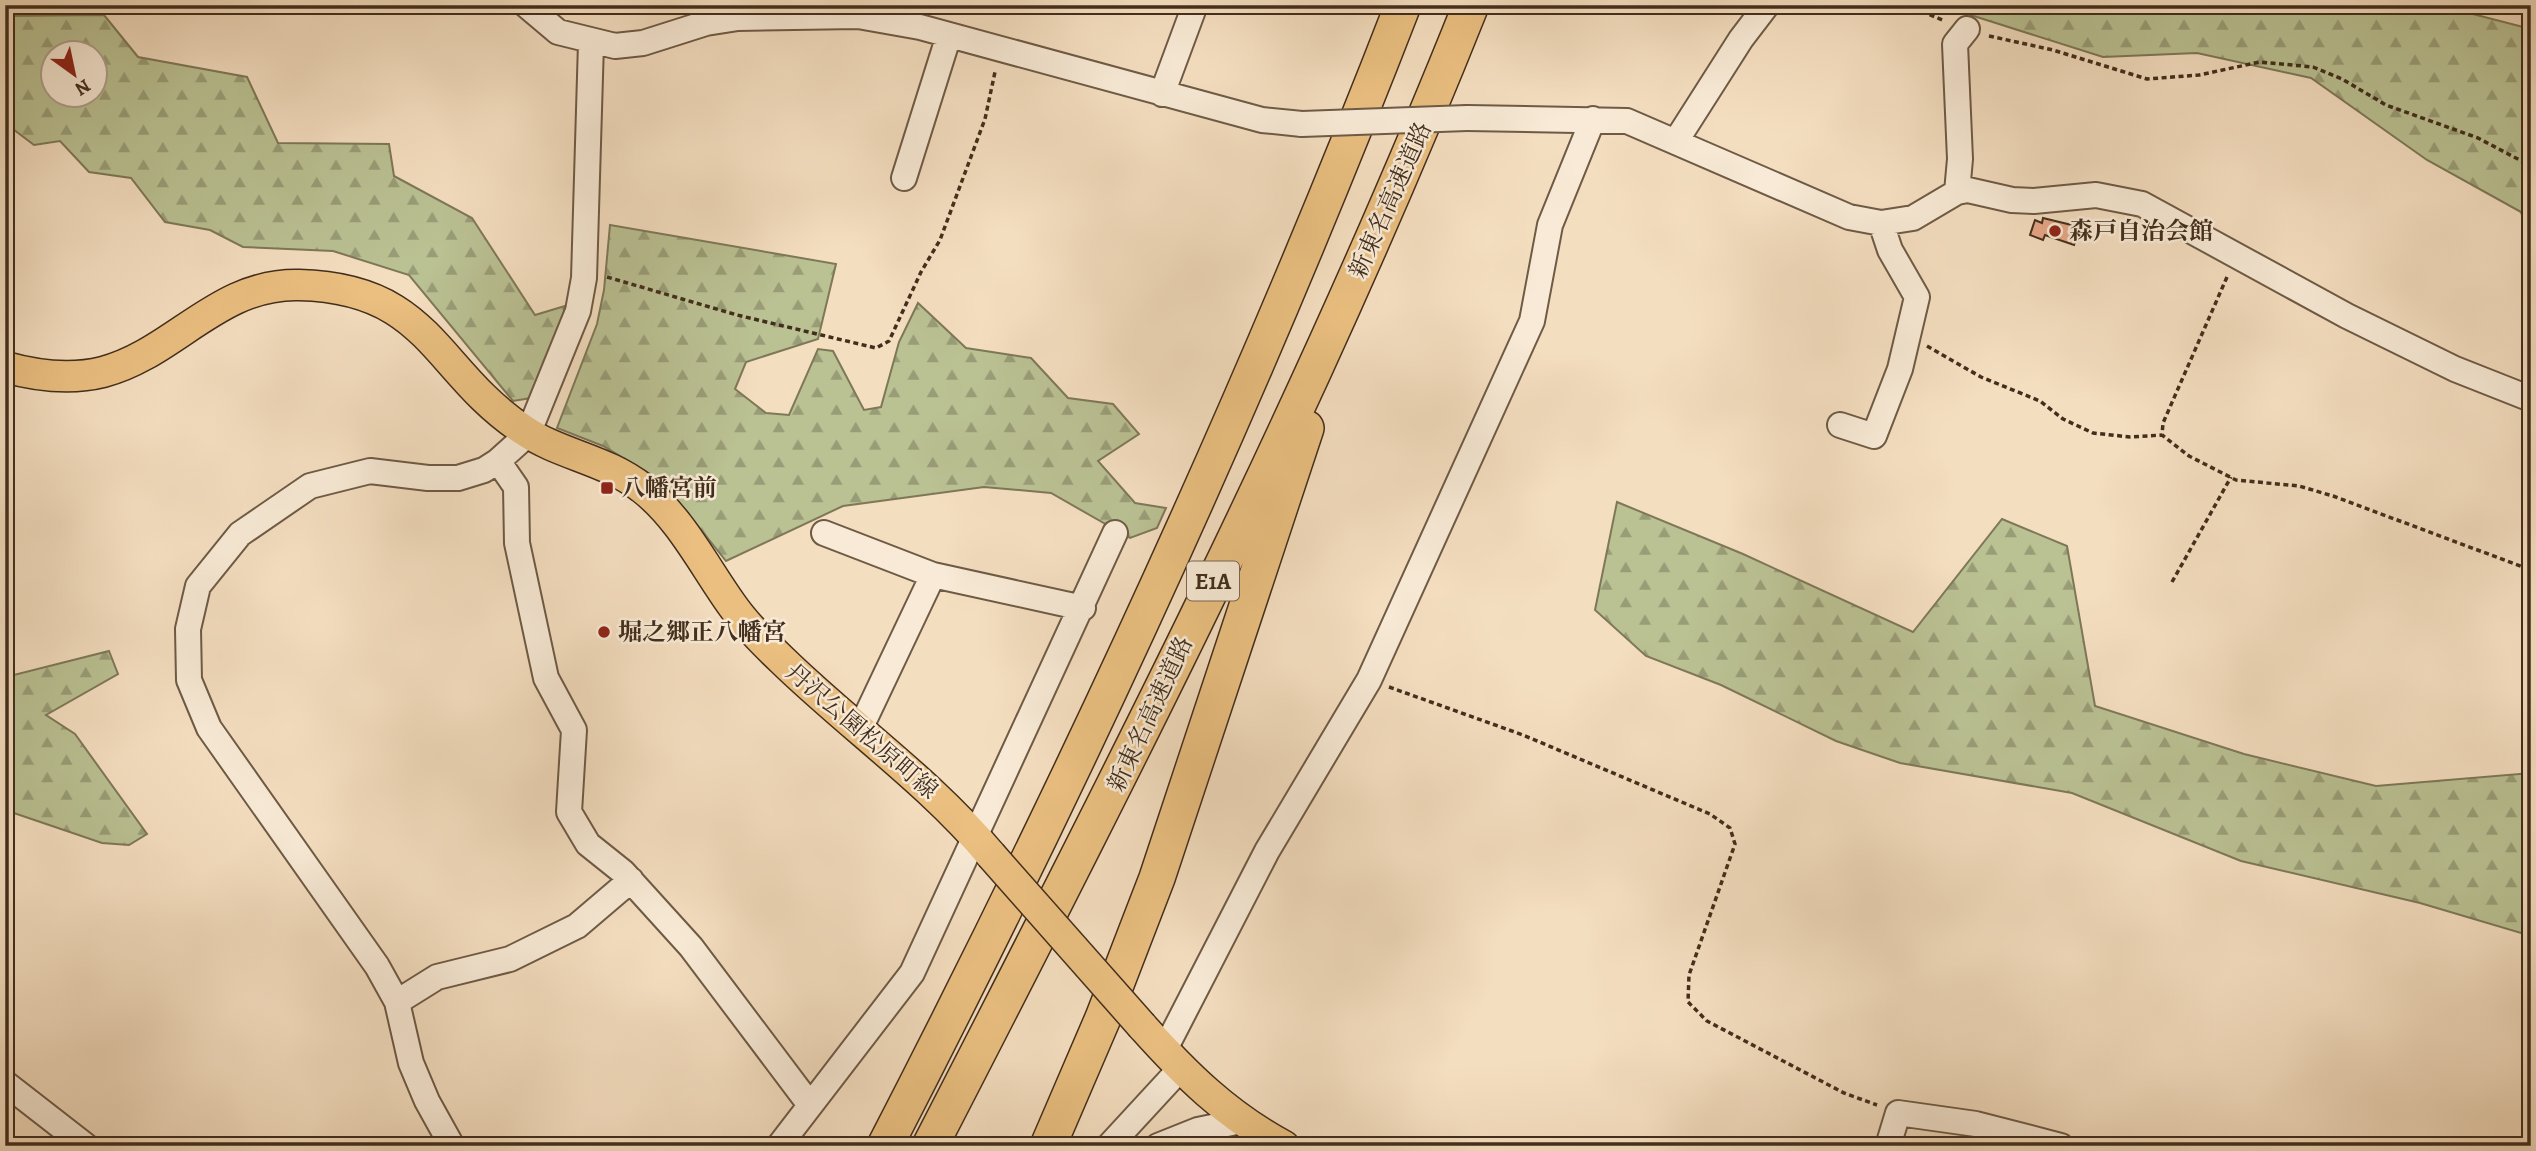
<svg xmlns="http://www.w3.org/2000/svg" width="2536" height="1151" font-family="Alegreya,'Noto Serif JP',serif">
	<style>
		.forest { fill: url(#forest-firs); stroke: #7e7858; stroke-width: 2; fill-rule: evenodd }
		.building { fill: #e8a788; stroke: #422e1c; stroke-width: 2 }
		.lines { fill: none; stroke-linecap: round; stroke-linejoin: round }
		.minor-casing { stroke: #6e5a45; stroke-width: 28 }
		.major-casing { stroke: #422e1c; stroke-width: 33 }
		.highway-casing { stroke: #422e1c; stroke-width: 38 }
		.path { stroke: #422e1c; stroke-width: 3.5; stroke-dasharray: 5 3.5; stroke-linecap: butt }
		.minor { stroke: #f8ead6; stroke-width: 24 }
		.major { stroke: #eabf80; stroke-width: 30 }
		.highway { stroke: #eabf80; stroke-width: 35 }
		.minor-bridge-casing { stroke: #6e5a45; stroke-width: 28; stroke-linecap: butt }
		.major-bridge-casing { stroke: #422e1c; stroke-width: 33; stroke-linecap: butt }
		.minor-bridge { stroke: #f8ead6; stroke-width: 24 }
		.major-bridge { stroke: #eabf80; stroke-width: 30 }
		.poi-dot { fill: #8f2418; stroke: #f8ead6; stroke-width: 2.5 }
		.labels { text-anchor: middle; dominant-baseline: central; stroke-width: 5; stroke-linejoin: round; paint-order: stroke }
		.shield { fill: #f8ead6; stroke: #796654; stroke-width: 2 }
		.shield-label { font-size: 23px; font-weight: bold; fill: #422e1c }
		.street-label { font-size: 24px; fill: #422e1c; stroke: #f8ead6 }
		.poi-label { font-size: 24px; font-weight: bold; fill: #422e1c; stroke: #f8ead6; text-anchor: start }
	</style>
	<defs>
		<pattern id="forest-firs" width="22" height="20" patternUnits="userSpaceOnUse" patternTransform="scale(1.75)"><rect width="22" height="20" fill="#bac193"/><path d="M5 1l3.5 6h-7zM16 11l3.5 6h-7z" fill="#999d77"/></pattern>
	</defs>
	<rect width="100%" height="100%" fill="#f4dec0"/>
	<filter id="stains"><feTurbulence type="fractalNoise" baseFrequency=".00286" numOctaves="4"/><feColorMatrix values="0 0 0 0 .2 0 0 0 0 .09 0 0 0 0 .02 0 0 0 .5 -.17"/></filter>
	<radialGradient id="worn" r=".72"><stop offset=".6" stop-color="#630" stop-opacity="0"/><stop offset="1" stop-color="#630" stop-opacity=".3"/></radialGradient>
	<path class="forest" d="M1939,5h499l93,24v215l-10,-32 -94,-52 -116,-82 -114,-25 -94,4z
		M104,15l34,42 109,20 31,66 111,1 5,32 78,42 63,97 30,-9 -5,27 -29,65 -18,3 -104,-126 -76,-24 -90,-4 -33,-17 -45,-8 -34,-44 -42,-6 -29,-31 -26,4 -29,-22v-107zM52,52h42v42h-42z
		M610,225l226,39 -18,75 -72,23 -11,27 31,24 23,2 29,-66 15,2 31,59 17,-3 18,-65 19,-39 48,45 65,10 37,40 45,6 26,30 -41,27 37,42 31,5 -9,20 -27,10 -79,-45 -67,-6 -141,19 -117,55 -64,-80 -59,-35 -46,-18 40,-104 7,-34z
		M1617,502l126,52 170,78 89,-113 65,27 28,160 149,48 132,32 155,-13v163l-111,-33 -179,-42 -169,-68 -172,-30 -64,-22 -115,-56 -75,-29 -51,-46z
		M109,651l9,23 -72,41 29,19 72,100 -18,11 -27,-2 -97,-33v-136l5,2z"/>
	<path class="building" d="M2043,218l37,9 -6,18 -29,-10 -2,5 -13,-5 5,-15 7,3z"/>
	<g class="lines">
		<defs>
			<path id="minor" d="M526,5l32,27 57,14 28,-3 63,-20 32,-5 120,-2 62,11 342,93 40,4
				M1162,94l33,-89
				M1467,118l160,3 222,96 32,6 32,-5 44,-26 11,-2 44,10 22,1 62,-6 46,9 205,112 108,53 76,30
				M1676,141l65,-102 26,-34
				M904,178l45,-143
				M1957,192l3,-33 -5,-115 12,-15
				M1840,425l34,11 26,-67 17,-72 -27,-47 -9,-27
				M498,461l18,26 1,56 29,135 28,52 -5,82 19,32 35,28 68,75 119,158
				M824,533l109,42 150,33
				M860,729l73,-154
				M397,1002l40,-25 73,-18 67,-33 54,-46
				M1164,1051l103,-200 102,-171 163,-359 18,-96 43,-106
				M5,1083l81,63
				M452,1146l-25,-45 -16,-38 -14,-61 -20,-36 -168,-238 -20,-48 -1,-51 10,-43 42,-52 70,-48 60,-15 58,7h30l26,-8 14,-9 30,-27 50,-123 6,-33 7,-235
				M779,1146l133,-173 203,-440
				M1109,1146l71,-77
				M1158,1146l40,-16 43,-9
				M1888,1146l10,-33 78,11 85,22"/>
			<path id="major" d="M5,367c32,9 66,13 98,5 72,-19 115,-89 196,-87 133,3 135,87 226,146 36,24 82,29 117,57 38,29 62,78 90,117 14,20 33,39 50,55 69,67 147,121 209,195
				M1142,1026c43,48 84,89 142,120"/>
			<path id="highway" d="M885,1146c192,-372 367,-751 518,-1141
				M930,1146c193,-374 385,-750 541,-1141
				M1048,1146l55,-128 54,-140 149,-450"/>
		</defs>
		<use href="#minor" class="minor-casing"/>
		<use href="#major" class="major-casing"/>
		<use href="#highway" class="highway-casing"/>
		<path class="path" d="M1906,5l39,16
			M1989,36l64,14 94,29 52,-4 61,-13 53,5 29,12 44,26 92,33 53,28
			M607,277l130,38 139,33 13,-7 32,-69 19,-32 45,-121 10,-47
			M2227,277l-64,146 -1,12 27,21 47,24 63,6 34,10 198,74
			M1927,346l54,31 59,24 23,18 30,14 37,4 32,-2
			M2172,582l59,-105
			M1389,687l134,48 187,79 20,14 5,16 -46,131 -1,27 19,19 137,72 33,12"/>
		<use href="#minor" class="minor"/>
		<use href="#major" class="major"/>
		<use href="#highway" class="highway"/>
		<defs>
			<path id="minor-bridge" d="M1302,124l165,-6"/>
			<path id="major-bridge" d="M991,855l151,171"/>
		</defs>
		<use href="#minor-bridge" class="minor-bridge-casing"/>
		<use href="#major-bridge" class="major-bridge-casing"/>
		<use href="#minor-bridge" class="minor-bridge"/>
		<use href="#major-bridge" class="major-bridge"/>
	</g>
	<g class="poi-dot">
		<circle cx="2055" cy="231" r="7"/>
		<rect x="600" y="481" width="14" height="14" rx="3.5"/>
		<circle cx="604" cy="632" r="7"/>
	</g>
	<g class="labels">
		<rect class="shield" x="1187" y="561.5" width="52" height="39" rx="5"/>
		<g class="shield-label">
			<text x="1213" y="581">E1A</text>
		</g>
		<g class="street-label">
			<text transform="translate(1390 200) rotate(-66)">新東名高速道路</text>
			<text transform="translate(1150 714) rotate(-65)">新東名高速道路</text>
			<text transform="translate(862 731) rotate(41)">丹沢公園松原町線</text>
		</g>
		<g class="poi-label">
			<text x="2069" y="231">森戸自治会館</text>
			<text x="621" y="488">八幡宮前</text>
			<text x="618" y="632">堀之郷正八幡宮</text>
		</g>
	</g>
	<rect width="2536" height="1151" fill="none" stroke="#f4dec0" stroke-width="28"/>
	<rect x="7" y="7" width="2522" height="1137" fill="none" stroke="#422e1c" stroke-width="3.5"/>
	<rect x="14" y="14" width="2508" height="1123" fill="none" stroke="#422e1c" stroke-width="2"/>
	<g transform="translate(74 74) rotate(147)"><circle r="33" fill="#f8ead6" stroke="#af9f8c" stroke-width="2"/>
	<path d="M0-5L12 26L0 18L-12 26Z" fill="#8f2418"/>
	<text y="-10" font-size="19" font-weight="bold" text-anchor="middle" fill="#422e1c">N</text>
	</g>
	<rect width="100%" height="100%" filter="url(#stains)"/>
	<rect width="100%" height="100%" fill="url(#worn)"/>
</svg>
